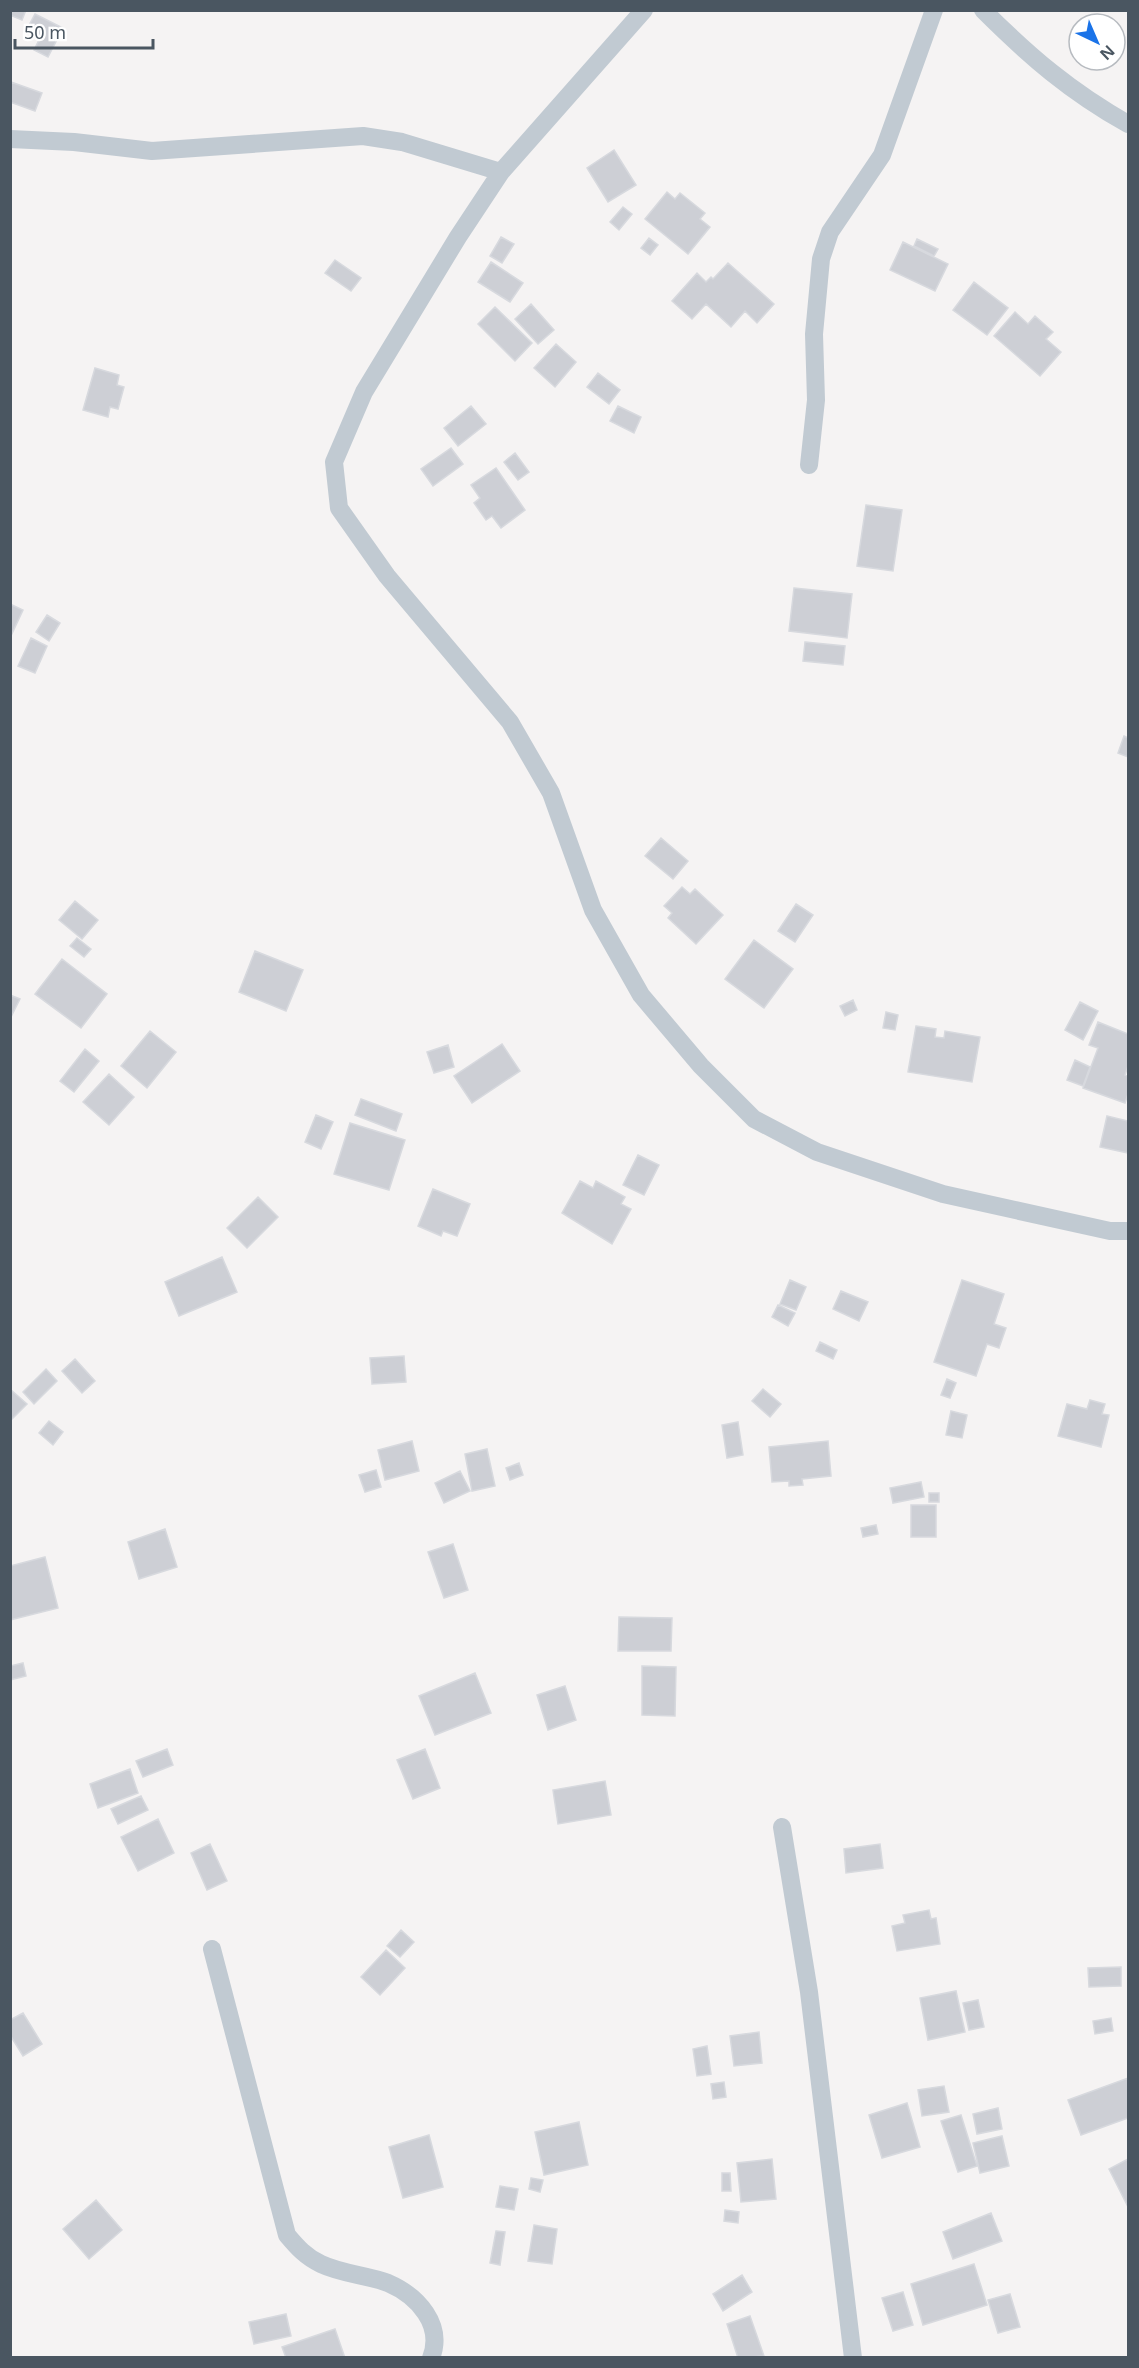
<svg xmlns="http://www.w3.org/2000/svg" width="1139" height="2368" font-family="'Noto Sans',sans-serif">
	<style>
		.building { fill: #cdcfd5; stroke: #d7d9de; stroke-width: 1.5 }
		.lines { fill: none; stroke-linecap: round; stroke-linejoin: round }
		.minor { stroke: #c1cad2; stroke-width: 18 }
	</style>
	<rect width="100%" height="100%" fill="#f5f3f3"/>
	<path class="building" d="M10,10h16l-4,10 -12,-5z
		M35,14l28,14 -15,29 -14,-7 7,-14 -14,-7z
		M11,82l31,11 -7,18 -25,-9z
		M614,150l22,35 -28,17 -21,-34z
		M667,192l8,7 5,-6 25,20 -5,6 10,8 -22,27 -43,-35z
		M623,207l9,7 -13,16 -9,-8z
		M501,237l13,7 -12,19 -12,-7z
		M649,238l9,7 -8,10 -9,-7z
		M917,239l21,10 -4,7 -20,-10z
		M903,242l45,22 -13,27 -45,-21z
		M335,260l26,18 -10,13 -26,-18z
		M491,262l32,21 -13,19 -32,-20z
		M728,263l46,41 -17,19 -12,-12 -14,16 -25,-23 -14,15 -20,-18 25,-28 9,9 5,-5 2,2z
		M974,282l34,26 -21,27 -34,-25z
		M531,304l23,26 -16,14 -23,-25z
		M495,307l37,36 -17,18 -37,-37z
		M1015,312l13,12 7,-8 18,16 -7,7 15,13 -21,24 -46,-40z
		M556,344l20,18 -21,25 -21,-19z
		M95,368l24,7 -2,10 7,2 -6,22 -8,-2 -2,10 -25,-7z
		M598,373l22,17 -11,14 -22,-17z
		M471,406l15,18 -28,22 -14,-18z
		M618,406l23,11 -7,16 -24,-12z
		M451,448l12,16 -30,22 -12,-17z
		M515,453l14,19 -11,8 -14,-18z
		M496,468l29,42 -24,18 -9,-12 -6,4 -12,-17 6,-5 -9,-13z
		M866,505l36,5 -9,61 -36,-5z
		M794,588l58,6 -5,44 -58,-7z
		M10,604l13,6 -13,28z
		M47,615l13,8 -11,18 -13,-9z
		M31,638l16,8 -12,27 -17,-7z
		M805,642l40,4 -2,19 -40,-4z
		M1124,736l4,2v19l-10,-4z
		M661,838l27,23 -15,18 -28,-23z
		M682,887l8,7 5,-5 28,26 -27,29 -28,-26 4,-5 -8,-7z
		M75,901l23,19 -16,19 -23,-19z
		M796,904l17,11 -18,27 -17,-11z
		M77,938l14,11 -7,8 -14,-11z
		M754,940l39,29 -29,39 -39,-29z
		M255,951l48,19 -17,41 -47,-19z
		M62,959l45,35 -26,34 -46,-34z
		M10,995l10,4 -10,20z
		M853,1000l4,10 -12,6 -5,-10z
		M1080,1002l18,9 -15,29 -18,-10z
		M886,1012l12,3 -3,15 -12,-2z
		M1098,1022l30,12v32l-3,9 3,1v18l-3,9 -42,-15 15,-40 -9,-3z
		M916,1026l20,3 -1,8 9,1 1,-7 35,6 -8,45 -64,-10z
		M150,1031l26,21 -29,36 -26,-22z
		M502,1044l18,27 -48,32 -18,-27z
		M448,1045l6,22 -20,6 -7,-21z
		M85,1049l14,12 -25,31 -14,-11z
		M1075,1060l15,7 -7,19 -16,-6z
		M109,1074l25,23 -25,28 -26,-23z
		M361,1099l41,15 -6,17 -41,-16z
		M316,1115l17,7 -12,27 -16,-7z
		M1107,1116l21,5v32l-28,-6z
		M350,1123l55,17 -16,50 -55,-16z
		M638,1155l21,10 -15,30 -21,-10z
		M580,1181l13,7 3,-7 29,16 -4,7 10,5 -19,35 -50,-31z
		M433,1189l37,15 -13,32 -14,-5 -2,5 -23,-10z
		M258,1197l20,20 -31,31 -20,-20z
		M222,1257l15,35 -58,24 -14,-34z
		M790,1280l16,7 -10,23 -16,-6z
		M962,1280l42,14 -10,30 12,4 -7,20 -12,-4 -11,32 -42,-14z
		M841,1291l27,11 -9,19 -26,-12z
		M778,1305l17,8 -7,13 -16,-9z
		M820,1342l17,8 -4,9 -17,-8z
		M404,1356l2,26 -34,2 -2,-26z
		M75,1359l20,22 -13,12 -20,-22z
		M46,1369l11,12 -23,23 -11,-12z
		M947,1379l9,4 -6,15 -9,-3z
		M10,1389l17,15 -17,17z
		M763,1389l18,15 -11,13 -18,-16z
		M1090,1400l15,4 -3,10 7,1 -8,32 -43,-11 9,-32 20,5z
		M951,1411l16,4 -5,23 -16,-3z
		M49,1421l14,11 -10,13 -14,-12z
		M738,1422l5,33 -16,3 -5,-33z
		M412,1441l7,30 -34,9 -7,-30z
		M828,1441l3,35 -29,3 1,6 -14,1v-5l-17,1 -3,-35z
		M487,1449l8,37 -23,5 -7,-37z
		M519,1463l4,12 -13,5 -4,-12z
		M376,1470l5,17 -16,5 -6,-17z
		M460,1471l10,20 -26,12 -9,-20z
		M921,1482l3,15 -31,6 -3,-15z
		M929,1493h10v9h-10z
		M911,1505h25v32h-25z
		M876,1525l2,9 -15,3 -2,-9z
		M165,1529l12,38 -38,12 -11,-37z
		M453,1544l15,46 -24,8 -16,-46z
		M45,1557l13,51 -48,12v-54z
		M619,1617l53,1 -1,33h-53z
		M23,1663l3,13 -16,4v-14z
		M642,1666l34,1 -1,49 -33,-1z
		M475,1673l16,40 -56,22 -16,-39z
		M565,1686l11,34 -28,10 -11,-35z
		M167,1749l6,16 -30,12 -7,-16z
		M425,1749l15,39 -27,11 -16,-39z
		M130,1769l8,24 -40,15 -8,-24z
		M605,1781l6,34 -53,9 -5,-34z
		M141,1796l7,14 -30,14 -7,-15z
		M158,1819l16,34 -36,18 -17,-34z
		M210,1844l17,37 -20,9 -16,-37z
		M880,1844l3,24 -37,5 -2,-24z
		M929,1910l2,9 5,-1 4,26 -43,7 -5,-25 13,-3 -2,-8z
		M401,1930l13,12 -14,15 -13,-11z
		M386,1950l19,18 -25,27 -19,-18z
		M1121,1967v19l-32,1 -1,-19z
		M956,1991l9,41 -37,8 -8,-42z
		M978,2000l6,27 -15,3 -6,-27z
		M23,2013l19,31 -19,12 -13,-21v-15z
		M1111,2018l2,13 -18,3 -2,-13z
		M759,2032l3,31 -28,3 -4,-30z
		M707,2046l4,28 -14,2 -4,-27z
		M1128,2078v40l-47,17 -13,-35z
		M724,2082l2,15 -13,2 -2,-15z
		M944,2086l5,26 -27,4 -4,-26z
		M907,2103l13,44 -38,11 -13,-43z
		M998,2108l4,21 -25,5 -4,-20z
		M961,2115l16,51 -19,6 -17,-51z
		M579,2122l9,43 -44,10 -9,-43z
		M429,2135l14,52 -40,11 -14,-51z
		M1002,2136l7,30 -29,7 -7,-30z
		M772,2159l4,40 -35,3 -4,-39z
		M1128,2159v48l-19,-38z
		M722,2173h8l1,18h-9z
		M531,2178l12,2 -3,12 -11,-3z
		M500,2186l18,3 -4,21 -18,-3z
		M96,2200l26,30 -33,29 -26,-30z
		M725,2210l14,2 -1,11 -14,-2z
		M991,2213l11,28 -49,18 -10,-27z
		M534,2225l23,4 -5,35 -24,-3z
		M496,2231l9,1 -5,33 -10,-2z
		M974,2264l13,41 -64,20 -12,-41z
		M742,2275l10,17 -29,19 -10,-17z
		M903,2292l10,33 -20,6 -11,-33z
		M1010,2294l10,33 -22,6 -10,-33z
		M286,2314l5,22 -37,8 -5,-22z
		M750,2316l14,40 -26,2 -11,-34z
		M335,2329l10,29h-59l-4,-11z"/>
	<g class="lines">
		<path class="minor" d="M644,10l-143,162 -43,65 -94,155 -30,70 5,46 48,68 123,146 41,71 42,117 48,85 60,71 53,53 63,33 126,42 167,37h18
			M983,10c47,47 88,82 145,114
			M10,139l64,3 78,9 211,-15 39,6 99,30
			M809,465l7,-65 -2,-66 7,-75 9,-27 52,-77 52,-145
			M782,1827l27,165 44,366
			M212,1949l75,286c10,12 19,22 34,29 21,10 46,11 67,19 30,13 56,42 43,75"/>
	</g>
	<rect width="1139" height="2368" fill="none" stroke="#4a5661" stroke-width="24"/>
	<g transform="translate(1097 42) rotate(136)"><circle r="28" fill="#ffffff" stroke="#b7bbc0" stroke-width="1.5"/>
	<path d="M0-4.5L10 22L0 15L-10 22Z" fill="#1a73e8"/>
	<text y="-9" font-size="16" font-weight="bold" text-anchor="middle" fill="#4a5661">N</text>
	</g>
	<path d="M15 39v9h138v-9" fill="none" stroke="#4a5661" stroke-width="3"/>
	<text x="24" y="39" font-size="18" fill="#4a5661" stroke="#ffffff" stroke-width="4.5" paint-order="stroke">50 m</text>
</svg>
